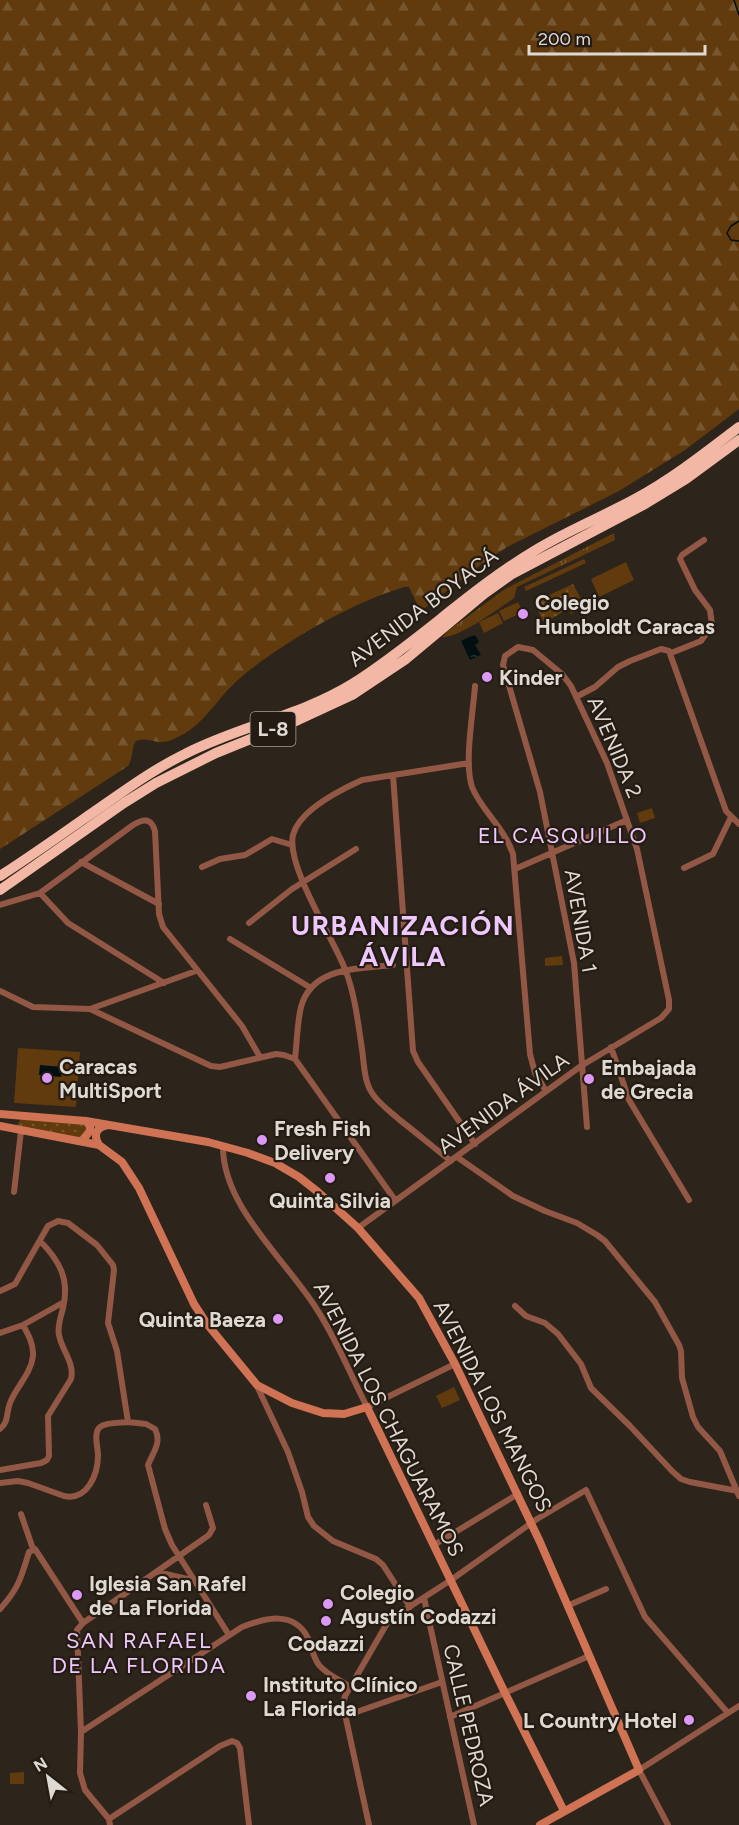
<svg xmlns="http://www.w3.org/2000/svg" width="739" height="1825" font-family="Figtree,sans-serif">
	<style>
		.grass { fill: url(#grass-tufts) }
		.forest { fill: url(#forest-firs) }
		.park { fill: url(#park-dots) }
		.pitch { fill: #613b0d }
		.water { fill: url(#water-ripples) }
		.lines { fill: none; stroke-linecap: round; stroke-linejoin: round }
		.stream { stroke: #010f11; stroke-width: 1.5 }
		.street { stroke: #925845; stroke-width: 6 }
		.secondary { stroke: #d07254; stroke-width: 8 }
		.highway { stroke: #f3b8a5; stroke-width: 10 }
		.poi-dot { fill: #db99f5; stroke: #241b12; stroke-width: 2 }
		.labels { text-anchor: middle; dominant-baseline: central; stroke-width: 4.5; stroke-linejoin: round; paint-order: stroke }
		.shield { fill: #241b12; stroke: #a7a099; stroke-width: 1.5 }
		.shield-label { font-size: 20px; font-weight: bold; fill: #dfd9d3 }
		.poi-label { font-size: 21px; font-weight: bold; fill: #dfd9d3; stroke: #241b12; text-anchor: start }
		.street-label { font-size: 21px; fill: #dfd9d3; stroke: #241b12 }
		.neighbourhood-label { font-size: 22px; letter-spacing: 1.5px; fill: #edc8fc; stroke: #241b12 }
		.district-label { font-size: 27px; font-weight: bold; letter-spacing: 1.5px; fill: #edc8fc; stroke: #241b12 }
	</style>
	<defs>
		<pattern id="grass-tufts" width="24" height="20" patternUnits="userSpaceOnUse" patternTransform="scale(1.5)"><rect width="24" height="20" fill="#613b0d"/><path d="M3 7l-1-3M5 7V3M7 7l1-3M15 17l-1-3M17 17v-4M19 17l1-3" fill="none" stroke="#77572f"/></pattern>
		<pattern id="forest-firs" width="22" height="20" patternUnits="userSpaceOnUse" patternTransform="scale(1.5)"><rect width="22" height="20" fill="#613b0d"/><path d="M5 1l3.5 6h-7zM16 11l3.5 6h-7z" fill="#77572f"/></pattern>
		<pattern id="park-dots" width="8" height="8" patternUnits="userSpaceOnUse" patternTransform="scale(1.5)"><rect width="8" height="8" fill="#613b0d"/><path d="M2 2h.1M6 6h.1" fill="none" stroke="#77572f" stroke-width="1.8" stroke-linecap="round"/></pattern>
		<pattern id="water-ripples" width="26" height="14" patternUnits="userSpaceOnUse" patternTransform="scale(1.5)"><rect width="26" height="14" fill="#010f11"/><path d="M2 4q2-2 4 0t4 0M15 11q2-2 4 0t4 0" fill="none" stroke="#263133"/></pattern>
	</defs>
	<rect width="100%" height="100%" fill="#2d241b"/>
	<path class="grass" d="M614,533l1,7 -98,47 -3,11c-16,11 -53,39 -71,39l5,-6 57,-42z"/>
	<path class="forest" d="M0,0h739v409l-54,41 -66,41 -112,56 -24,16 -61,47 -3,-2 -10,-21h-5c-53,16 -123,56 -165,92 -20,17 -32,41 -55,55 -7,3 -14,8 -22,8 -10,0 -15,-5 -26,-1 -5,6 -2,16 -8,25l-128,83z"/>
	<path class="park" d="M573,584l12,22 -14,8 -3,-5 -22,13 -4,-2 -8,-18z
		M22,1117l62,5 4,7 -8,10 -64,-13z"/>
	<path class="pitch" d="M584,559l2,4 -60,28 -2,-4z
		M626,562l8,18 -35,17 -8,-18z
		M518,602l5,10 -19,9 -5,-10z
		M498,613l5,10 -19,10 -5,-11z
		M652,808l3,10 -15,5 -3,-10z
		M562,956l1,9 -18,1v-8z
		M18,1048l62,4 -4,55 -62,-4z
		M454,1387l6,13 -18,8 -6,-12z
		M24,1772v12h-14v-11z"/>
	<path class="water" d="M475,634l4,8 -4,3 6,10 -11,5 -9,-19z
		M40,1065l23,2 -2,10 -22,-2z"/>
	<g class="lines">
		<path class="stream" d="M734,0l5,15
			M739,221l-8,5 -4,7 4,7 8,1"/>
		<path class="street" d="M671,653l30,-12 11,-16 -2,-15 -15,-20 -15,-31 2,-4 22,-15
			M475,686c-2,28 -11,76 -3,101 9,23 32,40 41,67l17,200 5,19 11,18
			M576,697l19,-10 23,-20 12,-6 31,-12 8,2 57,160 13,13
			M393,775l20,276 5,11 57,82
			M81,862l78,42
			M202,867l18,-8 25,-4 27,-16 20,6
			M684,868l29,-14 18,-37
			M515,869l112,-49
			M40,893l28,30 96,60
			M0,905l40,-12 93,-68c10,-6 18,-8 22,6l4,83 4,13 79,99 18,31
			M249,923l43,-34 64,-40
			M230,939l81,49
			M0,991l33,16 57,2 106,-38
			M90,1009l121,57 9,1 56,-13 8,1 11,4 100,141
			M611,1047l18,53 60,100
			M295,1059c2,-17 2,-35 6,-52 11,-41 58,-38 92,-42
			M223,1147c0,60 63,113 93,161 20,30 34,66 51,99l88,-43
			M457,1157l56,39 32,15 32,12 20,12 8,6 50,61 24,43 2,6 1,27 11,39 5,10 22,24 19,45
			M451,1161c-17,-13 -33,-27 -50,-40 -10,-9 -22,-17 -29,-28 -8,-12 -8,-30 -10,-44 -4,-26 -7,-55 -17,-80 -12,-31 -59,-103 -52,-134 6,-25 47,-45 69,-55l107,-17
			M14,1192l7,-61
			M358,1228l223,-162 80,-48 8,-9v-9l-32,-151 -30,-86 -36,-77 -9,-12 -29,-24 -15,-3 -13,9 -2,9 37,127 34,171 13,164
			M0,1291l15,-7 33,-58 10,-5 10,2 29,22 16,20 1,5 -6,53 9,28 11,71 18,2 9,5c7,14 -2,23 -7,36l17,64 7,16 57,90
			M515,1306l11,10 19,7 13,11 23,30 10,24 39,38 42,45 9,8 9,3 48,9
			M0,1333l23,-8 41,-23
			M257,1386l31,66 14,40 6,25 6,9 19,15 43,18 7,6 27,42
			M0,1429c9,-7 6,-16 10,-26 6,-16 21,-29 23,-47 1,-11 -5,-22 -10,-31
			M0,1470l41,-7 6,-3 2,-4 -1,-40 23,-37c4,-16 -9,-28 -12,-44 -2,-8 2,-19 4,-27 7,-29 -4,-48 -23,-67
			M0,1483l18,-2 10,2 36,13c23,5 34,-21 34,-41 0,-8 -5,-22 2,-28 6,-5 21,-4 28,-5
			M21,1514l12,35
			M434,1545l84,-51
			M157,1572l39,9
			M424,1598l50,227
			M567,1606l39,-17
			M0,1609c19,-21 21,-31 29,-57l6,-3 48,74
			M345,1716l97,-34
			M450,1717l139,-61
			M81,1732l161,-105c23,-9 52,-17 66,11 4,9 5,20 11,27 7,9 21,15 31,22
			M109,1819l111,-73 12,-5 5,2 3,5 9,77
			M110,1825l-1,-6 -24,-29 -5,-17 1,-41 -4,-102 6,-7 126,-88 4,-7 -7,-23
			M369,1825l-26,-120 2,-9 44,-76 62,-40 86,-61 49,-29 59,127 83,96
			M668,1825l-29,-55 100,-64"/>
		<path class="secondary" d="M0,1114l86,7 122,21 40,11 27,10 24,14 19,15 40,36 61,70 36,66 85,178 99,228 -99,55
			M0,1126l99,19 23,17 17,26 55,116 13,20 50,61 35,18 31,10 21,1 23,-7 138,286 59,118
			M82,1141l8,-10v-5l-4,-5
			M99,1145c-6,-10 -3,-18 9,-20"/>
		<path class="highway" d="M0,876c28,-18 55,-37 82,-56 34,-23 66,-48 103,-66 54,-28 115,-38 167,-70 64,-40 117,-94 182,-133 32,-20 68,-34 101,-52 37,-20 70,-46 104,-72
			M0,890l124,-87 32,-20 60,-30 82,-33 54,-25 54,-36 78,-65 28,-20 133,-70 41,-25 53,-39"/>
	</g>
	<g class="poi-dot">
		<circle cx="523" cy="614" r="6"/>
		<circle cx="487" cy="677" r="6"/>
		<circle cx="47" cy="1078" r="6"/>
		<circle cx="589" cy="1079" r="6"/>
		<circle cx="262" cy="1140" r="6"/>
		<circle cx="330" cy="1178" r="6"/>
		<circle cx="278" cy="1319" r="6"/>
		<circle cx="77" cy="1595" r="6"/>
		<circle cx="328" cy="1604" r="6"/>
		<circle cx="326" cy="1621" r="6"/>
		<circle cx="251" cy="1696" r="6"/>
		<circle cx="689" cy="1720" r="6"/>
	</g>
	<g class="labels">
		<rect class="shield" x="250.5" y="712" width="45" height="34" rx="4.5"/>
		<g class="shield-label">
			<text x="273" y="729">L-8</text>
		</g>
		<g class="poi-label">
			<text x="535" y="602">Colegio<tspan x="535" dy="24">Humboldt Caracas</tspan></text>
			<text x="499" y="677">Kinder</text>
			<text x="59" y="1066">Caracas<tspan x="59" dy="24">MultiSport</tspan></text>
			<text x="601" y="1067">Embajada<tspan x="601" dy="24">de Grecia</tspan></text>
			<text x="274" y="1128">Fresh Fish<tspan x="274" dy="24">Delivery</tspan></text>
			<text x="330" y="1200" text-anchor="middle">Quinta Silvia</text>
			<text x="266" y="1319" text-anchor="end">Quinta Baeza</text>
			<text x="89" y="1583">Iglesia San Rafel<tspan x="89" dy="24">de La Florida</tspan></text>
			<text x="340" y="1592">Colegio<tspan x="340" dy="24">Agustín Codazzi</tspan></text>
			<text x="326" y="1643" text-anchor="middle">Codazzi</text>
			<text x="263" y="1684">Instituto Clínico<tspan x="263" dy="24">La Florida</tspan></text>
			<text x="677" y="1720" text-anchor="end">L Country Hotel</text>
		</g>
		<g class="street-label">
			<text transform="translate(423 607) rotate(-37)">AVENIDA BOYACÁ</text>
			<text transform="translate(615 747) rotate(67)">AVENIDA 2</text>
			<text transform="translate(581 921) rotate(80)">AVENIDA 1</text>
			<text transform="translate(503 1103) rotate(-36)">AVENIDA ÁVILA</text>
			<text transform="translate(493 1406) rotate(63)">AVENIDA LOS MANGOS</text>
			<text transform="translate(389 1419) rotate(63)">AVENIDA LOS CHAGUARAMOS</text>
			<text transform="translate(469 1725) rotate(77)">CALLE PEDROZA</text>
		</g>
		<g class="neighbourhood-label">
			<text x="563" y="835">EL CASQUILLO</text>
			<text x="139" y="1640">SAN RAFAEL<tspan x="139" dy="25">DE LA FLORIDA</tspan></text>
		</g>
		<g class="district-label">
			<text x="403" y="925">URBANIZACIÓN<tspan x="403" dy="31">ÁVILA</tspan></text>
		</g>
	</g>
	<g transform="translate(48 1777) rotate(329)" stroke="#241b12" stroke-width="4.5" paint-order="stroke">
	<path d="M0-4.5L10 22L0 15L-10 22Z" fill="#dfd9d3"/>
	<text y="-9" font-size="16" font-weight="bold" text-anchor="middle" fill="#dfd9d3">N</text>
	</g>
	<path d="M529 45v9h176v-9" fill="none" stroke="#dfd9d3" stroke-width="3"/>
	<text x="538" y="45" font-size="18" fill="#dfd9d3" stroke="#241b12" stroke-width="4.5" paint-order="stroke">200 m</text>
</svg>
